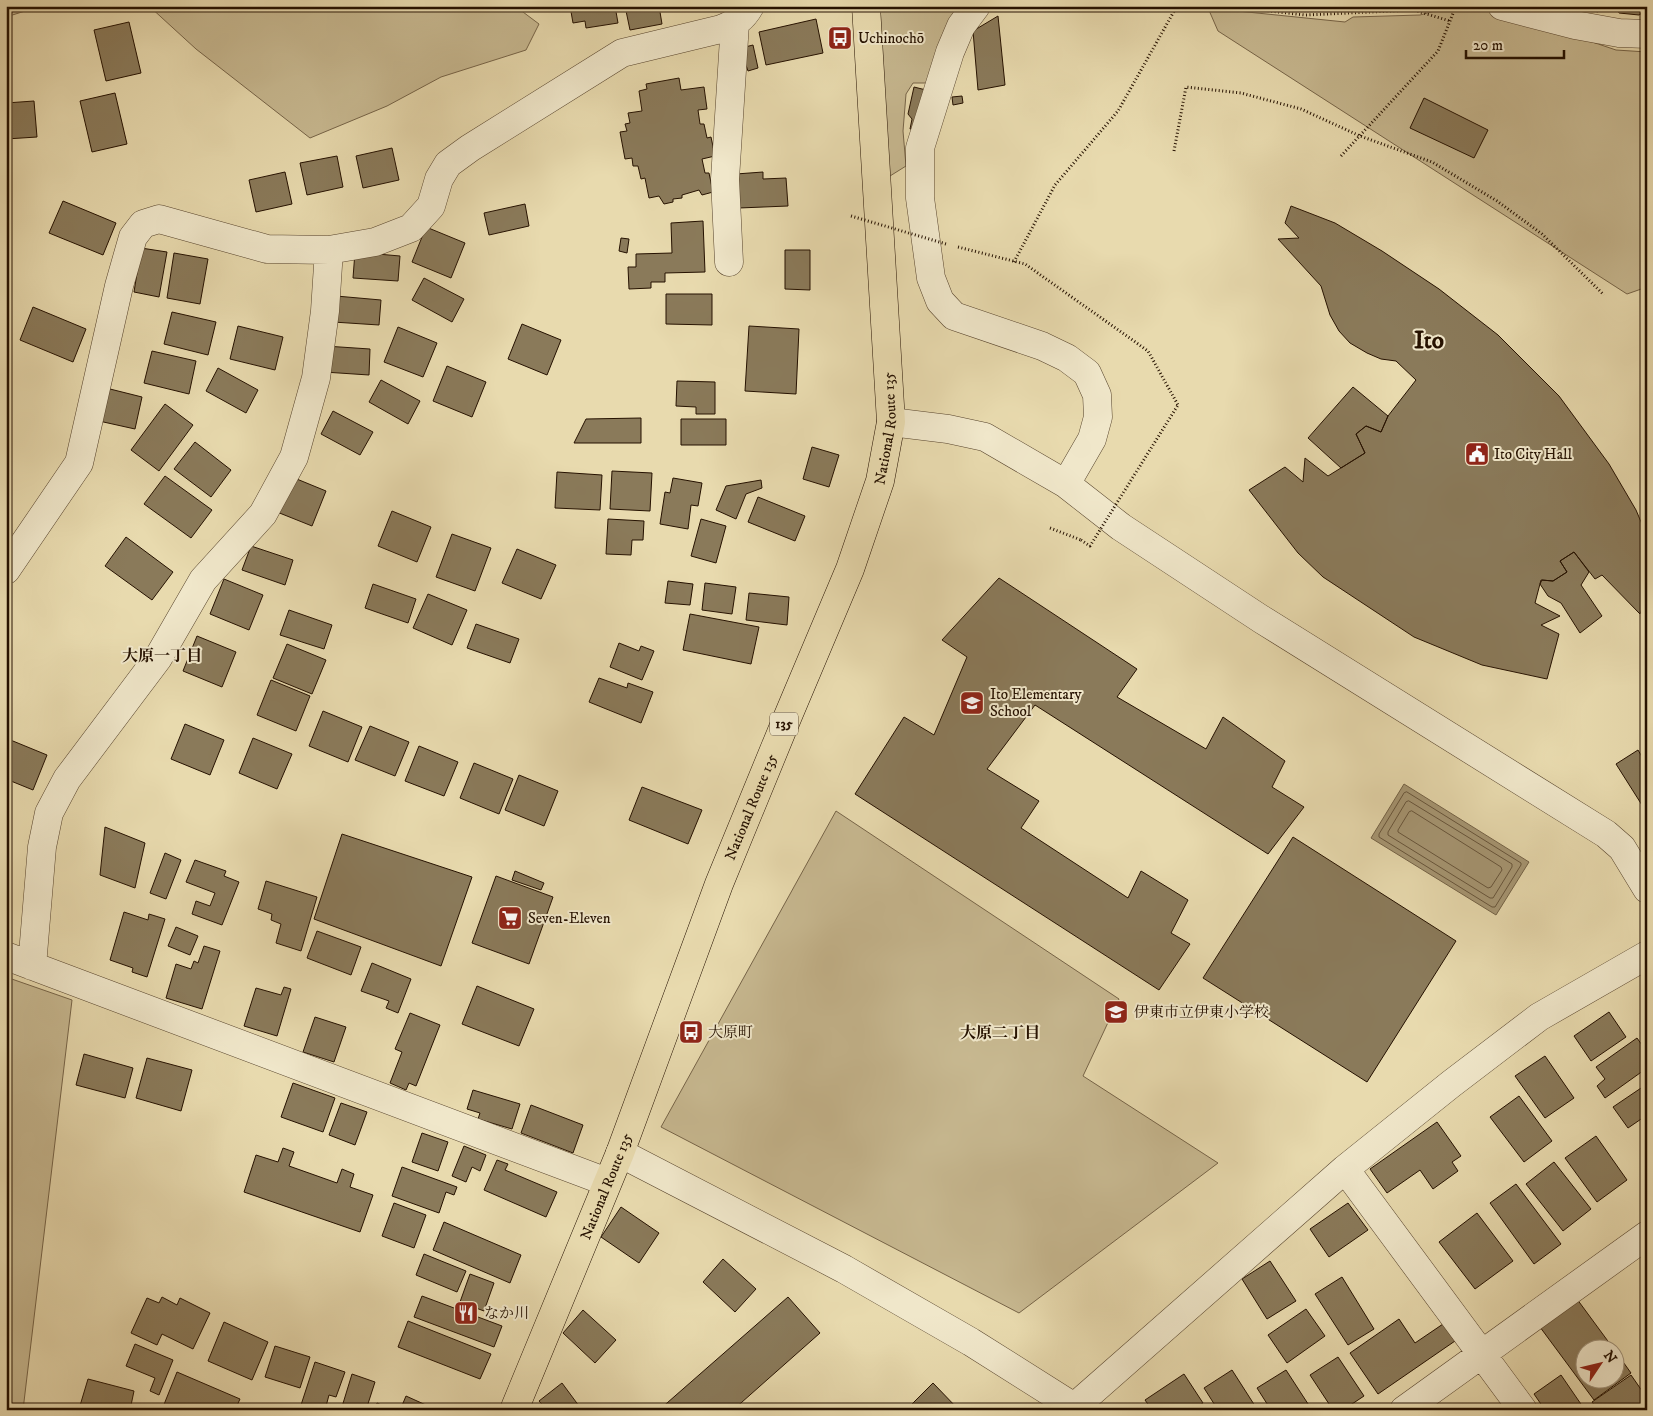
<svg xmlns="http://www.w3.org/2000/svg" width="1653" height="1416" font-family="'IM FELL DW Pica','Noto Serif JP',serif">
	<style>
		.green { fill: #c7b890; stroke: #766448 }
		.water { fill: #a69673; stroke: #726145 }
		.lines { fill: none; stroke-linecap: round; stroke-linejoin: round }
		.shore { stroke: #66543a; stroke-width: 1 }
		.building { fill: #8a7a5a; stroke: #251100 }
		.minor-casing { stroke: #56432c; stroke-width: 29 }
		.highway-casing { stroke: #251100; stroke-width: 29 }
		.path { stroke: #251100; stroke-width: 3; stroke-dasharray: 1 2.5; stroke-linecap: butt }
		.minor { stroke: #f0e7ca; stroke-width: 28 }
		.highway { stroke: #e8daae; stroke-width: 28 }
		.path-bridge { stroke: #251100; stroke-width: 3; stroke-dasharray: 1 2.5; stroke-linecap: butt }
		.labels { text-anchor: middle; dominant-baseline: central; stroke-width: 4; stroke-linejoin: round; paint-order: stroke }
		.shield { fill: #f0e7ca; stroke: #62513d; stroke-width: 1 }
		.shield-label { font-size: 14px; font-weight: bold; fill: #251100 }
		.poi-label { font-size: 15px; fill: #251100; stroke: #f0e7ca; text-anchor: start }
		.street-label { font-size: 15px; fill: #251100; stroke: #f0e7ca }
		.neighbourhood-label { font-size: 16px; font-weight: bold; fill: #251100; stroke: #f0e7ca }
		.town-label { font-size: 25px; font-weight: bold; fill: #251100; stroke: #f0e7ca }
	</style>
	<rect width="100%" height="100%" fill="#e8daae"/>
	<filter id="stains"><feTurbulence type="fractalNoise" baseFrequency=".004" numOctaves="4"/><feColorMatrix values="0 0 0 0 .2 0 0 0 0 .09 0 0 0 0 .02 0 0 0 .5 -.17"/></filter>
	<radialGradient id="worn" r=".72"><stop offset=".6" stop-color="#630" stop-opacity="0"/><stop offset="1" stop-color="#630" stop-opacity=".3"/></radialGradient>
	<path class="green" d="M6,6h35l-35,11z
		M149,6h366l24,18 -13,26 -85,27 -54,29 -77,32 -114,-89z
		M874,6h93l-36,77h-18l-7,11 -3,37 3,35 -16,10 -10,-8z
		M1453,6h33l130,44 31,2v235l-20,7 -409,-263 -10,-23 137,14 8,-5 67,-2z
		M836,811l283,188 -36,77 135,87 -199,150 -358,-186z
		M6,977l66,23 -49,410h-17z"/>
	<path class="water" d="M1404,784l125,78 -33,53 -125,-77z"/>
	<g class="lines">
		<path class="shore" d="M1407,792l114,71v2l-26,42h-3l-113,-70v-3l25,-41z
			M1409,801l103,63v3l-19,31h-3l-102,-63v-3l18,-30z
			M1412,811l89,56 1,3 -11,17 -3,1 -90,-56v-2l11,-18z"/>
	</g>
	<path class="building" d="M570,6h45l3,17 -32,5 -1,-7 -12,2z
		M625,6h34l3,18 -32,6z
		M1575,6h24l-1,6z
		M1615,6h32v4l-8,5 -20,-2z
		M998,16l7,69 -27,5 -5,-59z
		M816,19l7,34 -57,12 -7,-33z
		M129,22l12,51 -35,8 -12,-51z
		M753,45l5,23 -10,3 -4,-12 1,-12z
		M679,78l2,12 23,-3 3,22 -9,1 2,14h4l3,14 4,-1 4,19 -13,3 3,14h4l4,19 -11,3 -3,-5 -17,5v3l-9,1v3l-9,2 -5,-8 -10,2 -4,-20 -4,1 -3,-13h-5l-1,-8 -7,1 -5,-27 7,-1 -2,-7 5,-1 -2,-10 14,-2 -3,-20 8,-2 -1,-5z
		M914,87l12,3 -10,39h-6l2,-10 -4,-5z
		M115,93l12,51 -35,8 -12,-51z
		M962,96l1,7 -10,2 -1,-8z
		M1424,98l64,32 -14,28 -64,-30z
		M34,101l3,36 -31,2v-36z
		M392,148l7,32 -36,8 -7,-32z
		M337,156l6,31 -36,8 -7,-32z
		M285,172l7,32 -36,8 -7,-32z
		M763,172v7l23,-1 2,28 -49,2 -3,-34z
		M63,201l53,22 -13,32 -54,-22z
		M525,204l4,22 -40,9 -5,-22z
		M1291,206l44,17 47,28 57,38 59,46 61,61 50,68 27,46 11,26v65l-2,-2 -5,15 -38,-39 -7,4 -21,-27 -14,9 7,11 -14,9 -12,-1 -6,23 25,13 -19,9 18,9 -12,45 -65,-14 -68,-28 -91,-60 -25,-24 -49,-63 36,-23 18,15 2,-24 23,18 37,-23 -9,-19 10,-8 15,6 7,-16 28,-36 -20,-19 -15,-2 -14,-6 -17,-10 -11,-12 -9,-16 -9,-29 -43,-47 21,-1 -14,-15z
		M703,221l2,51 -40,1v9h-14v6l-22,1 -1,-22h8v-13l36,-1 -1,-30z
		M426,227l39,16 -14,35 -39,-16z
		M621,238l8,1 -2,14 -8,-2z
		M141,248l26,4 -8,45 -25,-5z
		M785,250h25v40l-25,-1z
		M355,252l45,4 -2,25 -45,-3z
		M174,253l34,6 -8,45 -33,-6z
		M424,278l40,21 -12,23 -40,-22z
		M666,294h46v31l-46,-1z
		M336,296l45,4 -2,25 -46,-3z
		M33,307l53,22 -13,33 -53,-22z
		M172,312l44,10 -8,33 -44,-11z
		M522,324l39,16 -14,35 -39,-16z
		M238,326l45,11 -8,33 -45,-11z
		M749,326l50,3 -3,65 -51,-3z
		M398,327l39,16 -14,34 -39,-15z
		M325,346l45,3 -1,26 -45,-3z
		M152,351l44,10 -7,33 -45,-11z
		M447,366l39,16 -14,35 -39,-16z
		M218,368l40,22 -12,23 -40,-22z
		M381,380l39,21 -12,23 -39,-22z
		M677,381l38,1v32h-19v-7l-20,-1z
		M98,386l44,11 -7,32 -45,-10z
		M1353,387l35,29 -7,16 -15,-6 -10,8 9,19 -24,15 -33,-30z
		M165,404l28,21 -34,46 -28,-21z
		M333,411l40,21 -13,23 -39,-21z
		M641,418v25h-67l12,-24z
		M681,419h45v26h-45z
		M195,442l36,28 -20,27 -37,-28z
		M812,447l27,8 -10,32 -26,-8z
		M612,471l40,2 -2,38 -40,-2z
		M557,472l45,3 -2,35 -45,-2z
		M287,475l39,16 -14,35 -40,-16z
		M165,476l47,34 -21,28 -47,-34z
		M673,478l29,5 -4,23 -7,-1 -3,24 -28,-5 5,-32 5,1z
		M761,480l1,8 -16,6 -10,25 -20,-9 10,-24z
		M758,497l47,19 -10,25 -47,-19z
		M392,511l39,16 -14,35 -39,-16z
		M608,519l36,2 -1,19h-11l-1,15 -25,-1z
		M701,519l25,7 -10,37 -25,-7z
		M452,534l39,14 -16,43 -39,-14z
		M126,537l47,35 -21,28 -47,-34z
		M251,546l42,14 -8,25 -43,-15z
		M517,549l39,16 -15,34 -39,-16z
		M1574,552l15,20 -8,13 21,31 -22,17 -19,-30 -13,-7 -8,-12 2,-4 11,1 14,-9 -7,-11z
		M999,578l138,91 -20,28 89,52 17,-32 62,44 -13,26 32,20 -36,47 -233,-149 -48,64 52,32 -18,27 107,70 13,-27 47,29 -17,33 19,11 -31,46 -304,-196 49,-77 30,18 33,-78 -25,-17z
		M224,579l39,16 -14,35 -39,-16z
		M668,581l25,3 -3,21 -25,-2z
		M705,583l31,4 -4,27 -30,-4z
		M373,584l43,15 -8,24 -43,-15z
		M749,593l40,4 -2,28 -41,-5z
		M428,594l39,16 -15,35 -39,-17z
		M289,610l43,15 -8,24 -44,-14z
		M690,614l69,13 -8,37 -68,-14z
		M476,624l43,15 -9,24 -43,-15z
		M197,636l39,16 -14,35 -39,-16z
		M619,643l20,8 2,-5 13,5 -12,29 -32,-13z
		M287,644l39,16 -14,34 -39,-16z
		M599,678l28,10 1,-5 25,9 -12,31 -52,-21z
		M271,680l39,16 -14,35 -39,-16z
		M323,711l39,16 -14,35 -39,-16z
		M185,724l39,16 -14,35 -39,-16z
		M370,726l39,16 -14,34 -40,-16z
		M253,738l39,16 -15,35 -38,-16z
		M8,739l39,16 -14,35 -27,-11v-35z
		M419,746l39,16 -14,34 -39,-15z
		M1638,750l9,15v48l-31,-49z
		M474,763l39,16 -14,35 -39,-16z
		M519,775l39,16 -14,35 -39,-16z
		M642,787l60,23 -14,34 -59,-24z
		M105,827l40,16 -10,45 -35,-13z
		M342,834l130,43 -31,89 -127,-47z
		M1293,837l163,104 -89,141 -164,-104z
		M165,853l16,7 -15,39 -16,-6z
		M195,860l31,11 -2,5 15,6 -17,43 -30,-11 4,-13 14,5 5,-13 -29,-11z
		M515,871l29,12 -3,7 -29,-10z
		M496,876l57,21 -24,67 -57,-21z
		M266,881l51,16 -16,54 -25,-8 5,-19 -10,-4 1,-6 -14,-5z
		M124,912l24,8 1,-6 16,5 -18,58 -15,-5 1,-4 -23,-8z
		M176,927l22,9 -8,19 -22,-9z
		M317,931l44,16 -10,28 -44,-17z
		M204,946l16,5 -18,58 -36,-11 10,-34 15,5 3,-8 4,2z
		M372,963l39,16 -13,34 -12,-5 3,-7 -28,-10z
		M477,986l57,23 -15,37 -57,-22z
		M284,987l7,2 -14,47 -33,-10 12,-38 25,7z
		M1609,1012l17,25 -35,24 -17,-25z
		M410,1013l30,12 -24,61 -7,-3 -3,7 -16,-7 12,-31 -7,-3z
		M315,1017l31,10 -12,35 -31,-10z
		M1637,1038l10,14v16l-42,30 -8,-12 8,-7 -9,-12z
		M84,1054l49,14 -8,30 -49,-13z
		M1545,1056l29,42 -29,20 -30,-42z
		M147,1058l45,12 -11,41 -45,-13z
		M293,1083l42,15 -12,34 -42,-15z
		M1647,1084v31l-19,13 -15,-21z
		M473,1090l47,14 -8,25 -34,-10 2,-6 -13,-4z
		M1519,1096l33,45 -28,21 -34,-45z
		M341,1103l26,9 -12,33 -26,-10z
		M531,1105l52,20 -10,28 -52,-20z
		M1437,1122l24,34 -9,6 6,9 -25,18 -13,-19 -33,23 -17,-24z
		M422,1133l26,9 -10,29 -26,-9z
		M1596,1136l31,44 -30,22 -32,-44z
		M464,1146l22,9 -6,16 -8,-4 -6,15 -14,-6z
		M283,1148l11,4 -5,14 48,17 5,-14 12,5 -4,13 23,8 -13,37 -116,-40 12,-37 22,7z
		M497,1160l11,4 -3,6 52,22 -11,25 -62,-27z
		M1554,1162l37,47 -28,22 -37,-47z
		M402,1167l55,20 -3,8 -8,-3 -7,21 -47,-17z
		M1516,1184l45,60 -27,20 -44,-61z
		M394,1203l32,12 -12,33 -32,-12z
		M1348,1203l20,27 -39,27 -19,-28z
		M621,1207l38,26 -20,30 -38,-26z
		M1477,1213l36,48 -38,28 -36,-47z
		M444,1222l77,33 -11,28 -77,-33z
		M424,1254l42,17 -9,21 -41,-17z
		M723,1259l33,30 -21,23 -32,-30z
		M1270,1261l26,40 -29,18 -25,-40z
		M470,1274l24,9 -10,28 -24,-9z
		M1342,1277l32,52 -26,16 -33,-51z
		M1574,1295l39,53h-27v30h30v-26l15,21 -37,27 -57,-77z
		M422,1296l80,30 -8,21 -80,-30z
		M162,1297l15,8 3,-7 30,15 -17,36 -31,-15 -5,11 -26,-12 16,-35 12,5z
		M788,1297l32,36 -87,77h-74z
		M1306,1309l19,27 -38,27 -19,-28z
		M583,1310l33,30 -21,23 -32,-30z
		M1399,1319l16,24 28,-19 12,17 -77,53 -28,-41z
		M408,1321l83,33 -11,25 -82,-32z
		M224,1322l44,20 -16,38 -44,-19z
		M135,1344l38,16 -14,35 -9,-4 5,-13 -29,-12z
		M275,1346l35,11 -10,31 -35,-11z
		M1338,1357l26,39 -21,14h-10l-23,-35z
		M315,1362l30,10 -9,25 -7,-2 -4,15h-11l-13,-5z
		M1232,1370l25,39v1h-39l-14,-22z
		M1286,1370l26,40h-41l-14,-22z
		M177,1372l63,27 -5,11h-67l-5,-3z
		M352,1374l23,8 -9,28h-25z
		M1184,1374l19,29 -11,7h-40l-7,-10z
		M1561,1375l24,35h-40l-11,-16z
		M1631,1375l16,23v7l-7,5h-42l-6,-8z
		M88,1379l46,12 -4,19 -51,-1z
		M562,1383l20,27h-35l-8,-9z
		M933,1383l26,27h-46l-3,-4z
		M406,1396l31,14h-33l-3,-2z
		M377,1403l16,7h-19z"/>
	<g class="lines">
		<defs>
			<path id="minor" d="M976,6l-15,20 -11,26 -30,96v50l11,80 9,23 14,15 88,30 25,12 20,15 10,22 1,22 -6,22 -26,45
				M1502,6l73,19 44,8 28,1
				M729,262l-4,-83 10,-156
				M891,422l57,7 37,8 81,47 55,43 140,92 345,215 16,14 25,41
				M6,570l73,-107 40,-177 14,-49 10,-13 16,-5 108,30 62,1 46,-8 36,-14 20,-22 8,-27 9,-15 22,-16 152,-95 99,-24c13,-5 22,-10 29,-23
				M6,956l601,226
				M32,966l10,-119 7,-34 18,-34 91,-121 45,-78 60,-66 31,-57 22,-79 9,-67 4,-61
				M620,1153l224,116 127,73 103,65 3,3
				M1345,1169l178,241
				M1071,1410l274,-241 106,-85 88,-67 108,-62
				M1404,1410l243,-175"/>
			<g id="highway">
				<path id="s1" d="M514,1410l106,-257 99,-269 69,-168 62,-147 30,-88 11,-59 -25,-416"/>
			</g>
		</defs>
		<use href="#minor" class="minor-casing"/>
		<use href="#highway" class="highway-casing"/>
		<path class="path" d="M1226,6l79,9 108,-5 37,11
			M1174,151l12,-64 55,6 60,16 59,27 72,26 65,39 45,33 62,61
			M1341,156l97,-105 18,-45
			M958,247l67,17 123,87 30,54
			M1014,262l41,-77 63,-74 59,-105
			M1050,528l31,12"/>
		<use href="#minor" class="minor"/>
		<use href="#highway" class="highway"/>
		<path class="path-bridge" d="M851,216l95,28
			M1081,540l9,6 88,-141"/>
	</g>
	<defs>
		<symbol id="bus-square" viewBox="-11 -11 22 22"><rect x="-9" y="-9" width="18" height="18" rx="4" fill="#8f2418" stroke="#f0e7ca"/><path d="M-5-6H5V4H4V6H2V4H-2V6H-4V4H-5ZM-3.5-4V0h7V-4ZM-3.5 1.2v1.5H-2V1.2ZM2 1.2v1.5H3.5V1.2Z" fill="#fff"/></symbol>
		<symbol id="civic-square" viewBox="-11 -11 22 22"><rect x="-9" y="-9" width="18" height="18" rx="4" fill="#8f2418" stroke="#f0e7ca"/><path d="M-.6-6.5H3V-4.5H.6V-3L4-1V1h2V6H-6V1h2V-1L-.6-3ZM-1.2 2.5V6h2.4V2.5Z" fill="#fff"/></symbol>
		<symbol id="school-square" viewBox="-11 -11 22 22"><rect x="-9" y="-9" width="18" height="18" rx="4" fill="#8f2418" stroke="#f0e7ca"/><path d="M0-5L7-2L0 1L-7-2ZM-4 1L0 2.5L4 1V4Q0 6-4 4Z" fill="#fff"/></symbol>
		<symbol id="supermarket-square" viewBox="-11 -11 22 22"><rect x="-9" y="-9" width="18" height="18" rx="4" fill="#8f2418" stroke="#f0e7ca"/><path d="M-6-5.5h2.5l.6 2H6L4.5 2H-2.5L-4.4-4H-6ZM-1.5 3.2a1.3 1.3 0 1 0 .1 0ZM3 3.2a1.3 1.3 0 1 0 .1 0Z" fill="#fff"/></symbol>
		<symbol id="restaurant-square" viewBox="-11 -11 22 22"><rect x="-9" y="-9" width="18" height="18" rx="4" fill="#8f2418" stroke="#f0e7ca"/><path d="M-5-6h1v4h1v-4h1v4h1v-4h1v5L-1.5 .5V6h-2V.5L-5-1ZM5-6V6H3V1.5H1.5Q1.5-4 5-6Z" fill="#fff"/></symbol>
	</defs>
	<g fill-rule="evenodd">
		<use href="#bus-square" x="826" y="24" width="28" height="28"/>
		<use href="#civic-square" x="1463" y="440" width="28" height="28"/>
		<use href="#school-square" x="958" y="689" width="28" height="28"/>
		<use href="#supermarket-square" x="496" y="904" width="28" height="28"/>
		<use href="#school-square" x="1102" y="998" width="28" height="28"/>
		<use href="#bus-square" x="677" y="1018" width="28" height="28"/>
		<use href="#restaurant-square" x="452" y="1299" width="28" height="28"/>
	</g>
	<g class="labels">
		<rect class="shield" x="770" y="712.5" width="28" height="23" rx="4"/>
		<g class="shield-label">
			<text x="784" y="724">135</text>
		</g>
		<g class="poi-label">
			<text x="858" y="38">Uchinochō</text>
			<text x="1494" y="454">Ito City Hall</text>
			<text x="990" y="694">Ito Elementary<tspan x="990" dy="17">School</tspan></text>
			<text x="528" y="918">Seven-Eleven</text>
			<text x="1134" y="1012">伊東市立伊東小学校</text>
			<text x="708" y="1032">大原町</text>
			<text x="484" y="1313">なか川</text>
		</g>
		<g class="street-label">
			<text stroke="none"><textPath href="#s1" startOffset="1052">National Route 135</textPath></text>
			<text stroke="none"><textPath href="#s1" startOffset="648">National Route 135</textPath></text>
			<text stroke="none"><textPath href="#s1" startOffset="242">National Route 135</textPath></text>
		</g>
		<g class="neighbourhood-label">
			<text x="162" y="656">大原一丁目</text>
			<text x="1000" y="1033">大原二丁目</text>
		</g>
		<g class="town-label">
			<text x="1429" y="340">Ito</text>
		</g>
	</g>
	<rect width="1653" height="1416" fill="none" stroke="#e8daae" stroke-width="25"/>
	<rect x="8" y="8" width="1638" height="1401" fill="none" stroke="#251100" stroke-width="2.5"/>
	<rect x="12" y="12" width="1628" height="1391" fill="none" stroke="#251100"/>
	<g transform="translate(1600 1364) rotate(55)"><circle r="24" fill="#f0e7ca" stroke="#9f9179"/>
	<path d="M0-4L9 19L0 12L-9 19Z" fill="#8f2418"/>
	<text y="-8" font-size="14" font-weight="bold" text-anchor="middle" fill="#251100">N</text>
	</g>
	<path d="M1466 50v8h98v-8" fill="none" stroke="#251100" stroke-width="2.5"/>
	<text x="1473" y="50" font-size="15" fill="#251100" stroke="#f0e7ca" stroke-width="4" paint-order="stroke">20 m</text>
	<rect width="100%" height="100%" filter="url(#stains)"/>
	<rect width="100%" height="100%" fill="url(#worn)"/>
</svg>
